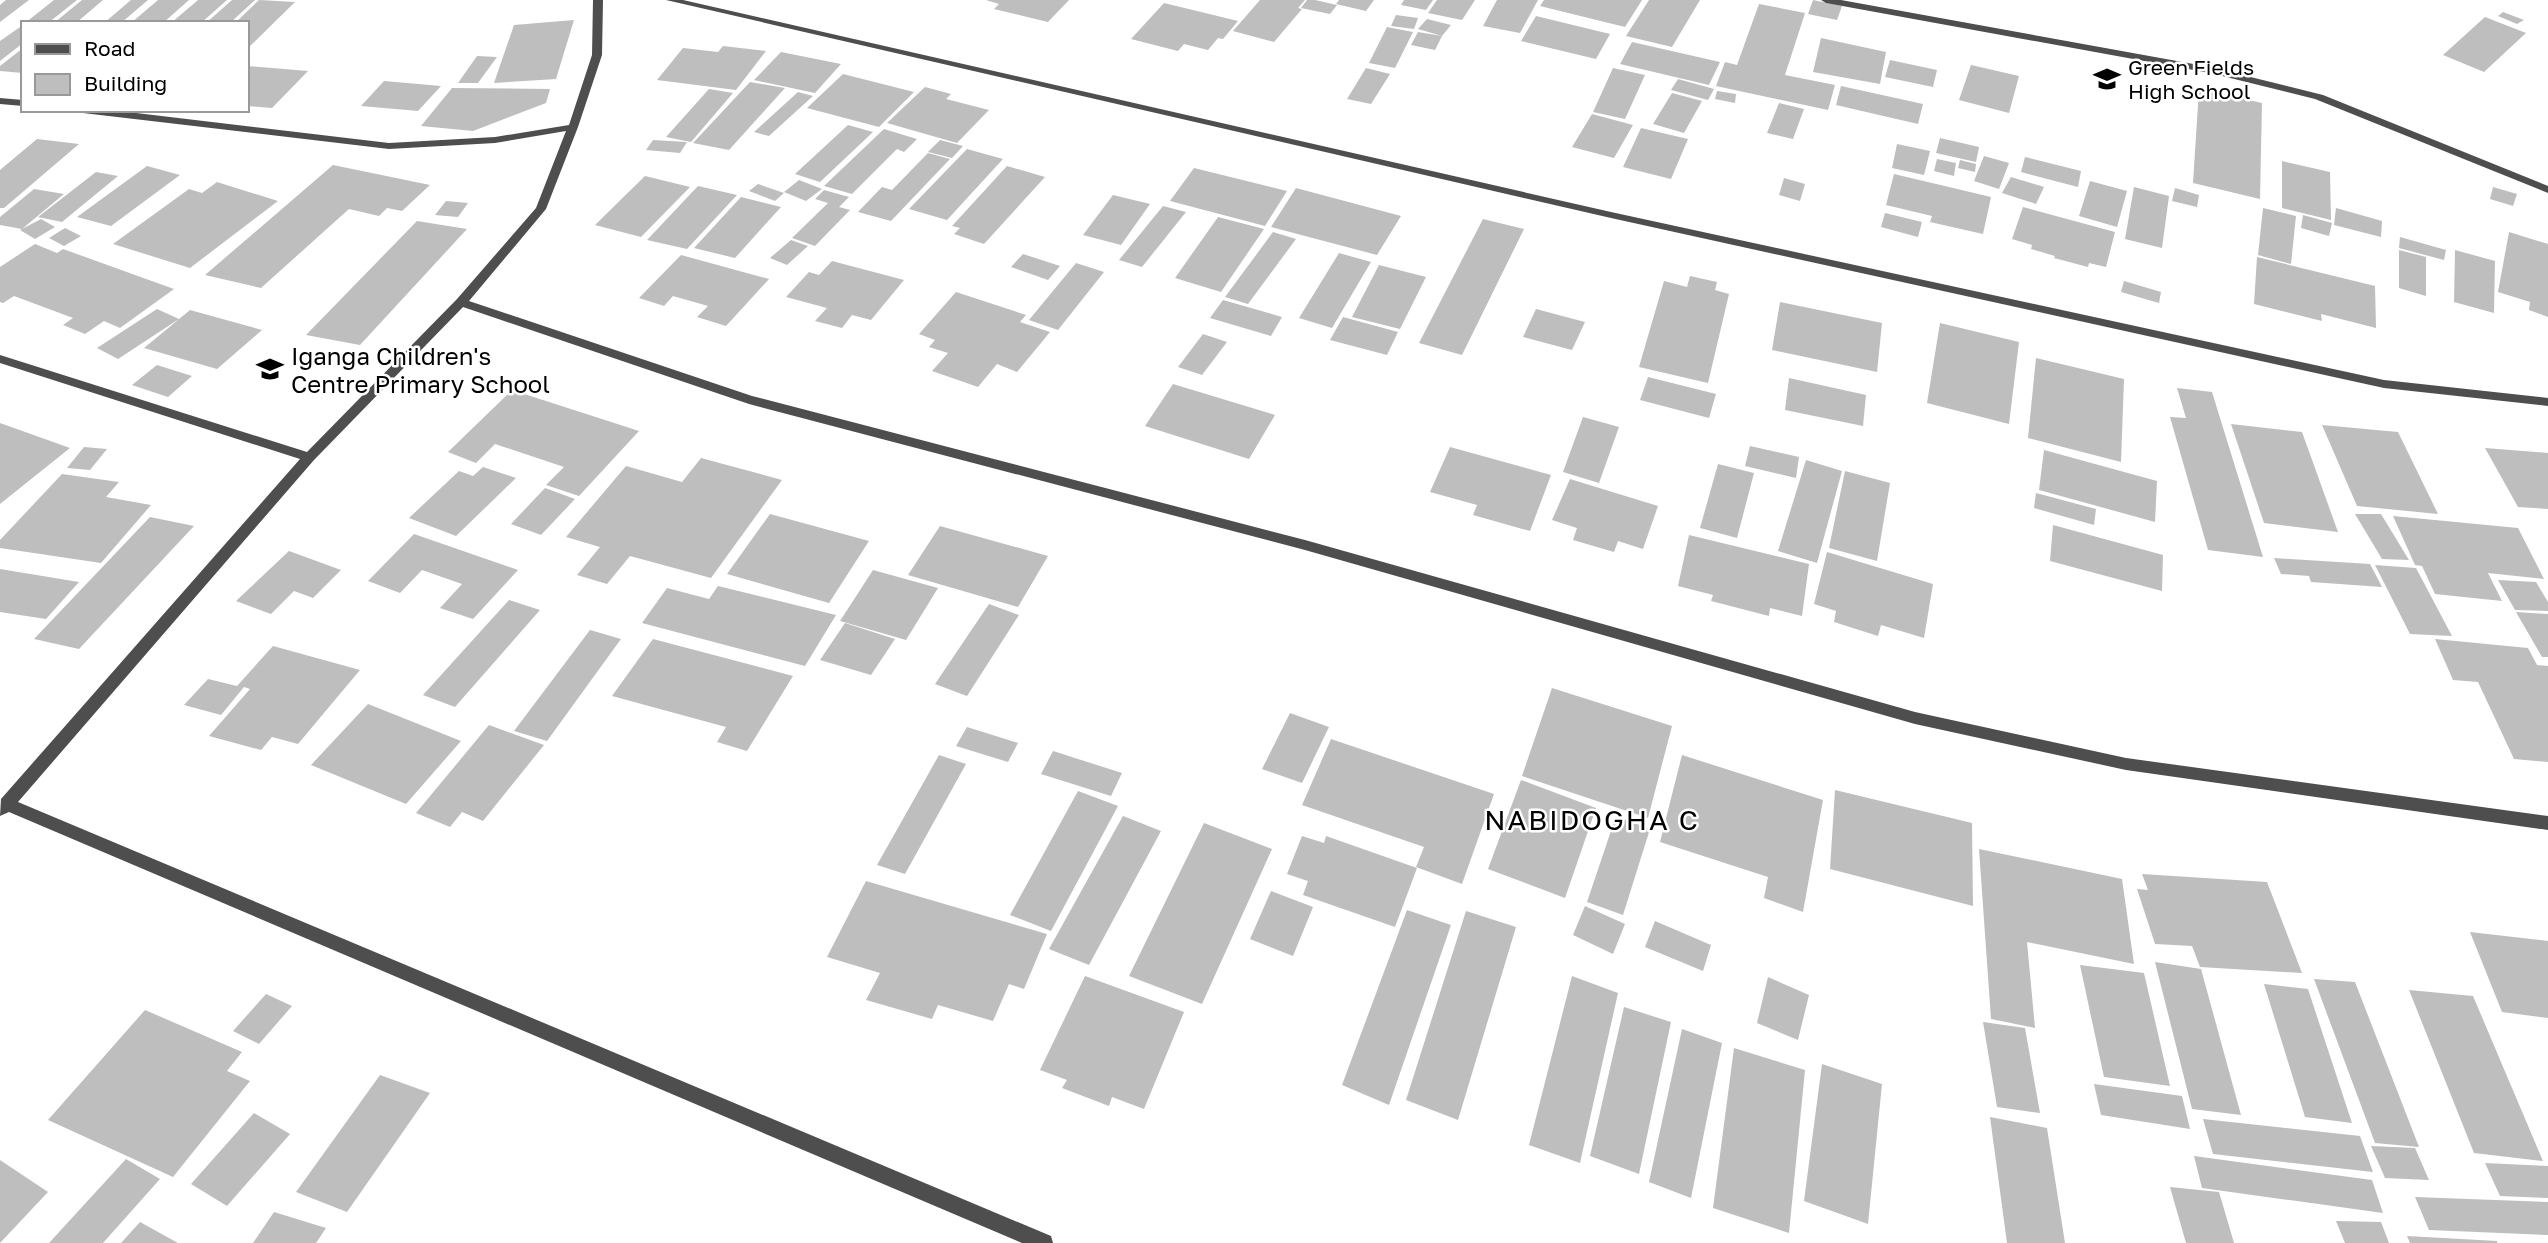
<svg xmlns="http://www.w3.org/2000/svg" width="2548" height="1243" font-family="'Golos Text',sans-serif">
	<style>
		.building { fill: #bebebe }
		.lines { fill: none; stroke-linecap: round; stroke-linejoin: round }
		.minor { fill: #4e4e4e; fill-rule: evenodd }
		.labels { text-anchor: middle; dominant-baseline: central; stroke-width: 5; stroke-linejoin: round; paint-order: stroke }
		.far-poi-label { font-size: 21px; fill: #000; stroke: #fff; text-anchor: start }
		.poi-label { font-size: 24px; fill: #000; stroke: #fff; text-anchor: start }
		.quarter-label { font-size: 28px; letter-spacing: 2px; fill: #000; stroke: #fff }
	</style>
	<rect width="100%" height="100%" fill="#fff"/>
	<path class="building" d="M6,0h23l-29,22v-17z
		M54,0h23l-29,23h-23z
		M82,0h21l-27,23h-22z
		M131,0h17l-27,23h-17z
		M158,0h31l-26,23h-32z
		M198,0h29l-26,23h-30z
		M232,0h23l-25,23h-24z
		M259,0l36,2 -48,47v-26h-12z
		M986,0h83l-21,22 -54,-13 5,-5z
		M1260,0h45l-7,8 4,1 -28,33 -41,-11z
		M1307,0h8l22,5 -7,9 -29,-6z
		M1339,0h35l-8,11 -30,-7z
		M1404,0h29l-7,10 -25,-5z
		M1437,0h38l-13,20 -34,-7z
		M1497,0h41l-18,33 -37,-7z
		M1544,0h98l-17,27 -85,-21z
		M1649,0h51l-28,47 -46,-11z
		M1813,0l29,6 -5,14 -29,-6z
		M1164,3l74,18 -15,18 -5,-1 -10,12 -24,-6 -6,7 -47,-12z
		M1759,4l46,9 -20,62 50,10 -7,25 -112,-24 9,-24 12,3z
		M2503,12l21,8 -7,4 -19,-8z
		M1396,15l22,3 -4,11 -23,-3z
		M1536,16l74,18 -14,25 -75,-18z
		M2485,17l41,16 -42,39 -41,-17z
		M1427,19l24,6 -9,11 -24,-7z
		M574,20l-18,59 -62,4 20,-58z
		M23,25v18l-23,18v-20z
		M1387,27l26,5 -18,36 -26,-5z
		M1418,32l24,4 -7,14 -24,-5z
		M1821,38l65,14 -6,32 -67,-12z
		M1632,42l88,20 -11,23 -89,-21z
		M723,46l43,5 -30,39 -79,-10 26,-32 35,4z
		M23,48v25l-23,-2v-5z
		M781,52l60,12 -26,29 -61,-13z
		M477,56l20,1 -19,26h-20z
		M1890,60l47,10 -4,17 -48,-10z
		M1971,65l48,11 -10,37 -50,-13z
		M247,66l61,5 -36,37 -25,-2z
		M1366,68l24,6 -19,30 -24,-5z
		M1613,68l32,7 -20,44 -32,-7z
		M843,74l71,18 -35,35 -72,-19z
		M1678,79l36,10 -6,11 -37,-10z
		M384,81l57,5 -23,25 -57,-5z
		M750,82l35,6 -56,62 -36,-7z
		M1841,86l82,18 -5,20 -82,-19z
		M925,87l26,7 -5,5 43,11 -32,33 -70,-20z
		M452,88l98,1 -4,14 -73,28 -52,-5z
		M709,89l24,4 -42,49 -25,-5z
		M2199,89l63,14 -2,96 -67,-16z
		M1717,91l19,3 -1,9 -20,-4z
		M798,92l15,4 -44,40 -15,-4z
		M1672,93l30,8 -18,32 -31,-9z
		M1779,103l25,6 -11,30 -26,-6z
		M1592,114l41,11 -19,33 -42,-11z
		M848,125l25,7 -53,50 -25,-8z
		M1641,128l47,11 -17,40 -48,-12z
		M884,129l33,10 -13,13 -7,-3 -45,45 -28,-8z
		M1940,138l39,9 -3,15 -40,-9z
		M37,139l42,5 -75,64h-4v-38z
		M653,140l34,2 -7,11 -34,-3z
		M940,140l23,6 -11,12 -24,-6z
		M1897,144l33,7 -6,24 -32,-7z
		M967,149l36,10 -56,61 -38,-11z
		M928,153l22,6 -59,62 -33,-9 24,-25 10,3z
		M1984,156l25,7 -10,26 -25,-8z
		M2025,157l56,14 -3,16 -57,-15z
		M1937,159l19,4 -2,13 -20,-5z
		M1960,160l16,4 -1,8 -17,-4z
		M2282,161l48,11 1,48 -49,-12z
		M333,165l97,20 -28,26 -15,-3 -8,8 -30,-7 -88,79 -56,-13z
		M147,166l33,9 -69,51 -34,-9z
		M1007,166l38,11 -61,67 -30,-10 6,-6 -8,-2z
		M1194,168l93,23 -22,35 -95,-25z
		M96,172l22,4 -56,46 -24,-5z
		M1894,174l97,23 -8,37 -53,-12 2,-6 -46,-11z
		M645,176l45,11 -49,50 -46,-12z
		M2011,177l33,10 -8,17 -34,-11z
		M1784,178l21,6 -5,17 -21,-6z
		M799,180l23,9 -16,12 -22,-9z
		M2090,181l37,10 -10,36 -38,-11z
		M217,182l61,19 -88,67 -77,-24 76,-55 13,4z
		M758,184l26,9 -9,8 -26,-10z
		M698,186l39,9 -50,54 -40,-9z
		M2134,187l35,9 -7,52 -37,-9z
		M2493,187l24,7 -4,12 -23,-7z
		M1296,188l105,28 -24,39 -106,-28z
		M2175,188l24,7 -2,12 -25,-6z
		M34,189l30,5 -42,35 -22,-4v-8z
		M824,190l25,7 -10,10 11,3 -35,36 -23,-8 36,-35 -13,-4z
		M1113,195l37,9 -29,41 -38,-10z
		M741,197l40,10 -46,51 -41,-10z
		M446,201l22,2 -10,14 -23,-2z
		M1163,206l23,6 -44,55 -23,-7z
		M2023,207l92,25 -9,35 -17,-4 -1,4 -34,-9 1,-2 -24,-7 1,-4 -20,-6z
		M2263,208l33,8 -5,48 -33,-9z
		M2336,208l46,13 -1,16 -47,-12z
		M1885,213l37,9 -4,15 -37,-10z
		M2303,215l29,8 -3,13 -28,-8z
		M1218,217l46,12 -43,63 -46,-14z
		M41,219l14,8 -20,12 -15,-9z
		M1483,219l41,10 -62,126 -43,-12z
		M417,221l50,8 -107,116 -54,-10z
		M65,228l16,8 -17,10 -15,-8z
		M1273,232l23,7 -48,65 -23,-7z
		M2509,232l39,12v73l-19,-7 1,-8 -32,-10z
		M2400,237l46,13 -2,10 -45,-12z
		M791,240l17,6 -21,19 -17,-7z
		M35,244l22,9 6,-4 111,40 -54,39 -16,-7 -19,13 -22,-9 10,-7 -59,-22 -11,7 -3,-1v-35z
		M2399,250l27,7v39l-27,-8z
		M2455,250l40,11 -1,52 -40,-11z
		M1339,253l32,9 -39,66 -33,-10z
		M1023,254l37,12 -12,14 -37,-13z
		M681,255l88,24 -43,47 -29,-9 11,-11 -35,-10 -9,10 -25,-8z
		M2257,257l118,29 1,42 -55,-14 1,7 -68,-17z
		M832,261l72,19 -33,40 -19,-5 -10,13 -27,-7 12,-13 -41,-11 23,-25 10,3z
		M1076,263l28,9 -46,58 -29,-10z
		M1379,265l47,12 -26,52 -48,-12z
		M1690,276l27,6 -2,8 14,4 -21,89 -69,-16 25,-86 23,6z
		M2124,281l37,11 -2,11 -38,-11z
		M956,292l70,23 -6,7 30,10 -33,40 -20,-8 -19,23 -46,-16 16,-18 -19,-6 6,-7 -16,-6z
		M1223,300l59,17 -11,19 -61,-18z
		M1780,302l102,21 -5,49 -105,-22z
		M157,309l22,10 -61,40 -21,-11z
		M1536,309l49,13 -13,28 -49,-13z
		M190,310l72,20 -45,39 -73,-21z
		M1343,317l55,15 -11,23 -57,-15z
		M1940,323l79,19 -10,82 -82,-21z
		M1203,334l24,8 -25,33 -24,-8z
		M2036,358l88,21 -3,83 -93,-24z
		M157,365l35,11 -24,21 -36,-12z
		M1648,377l68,17 -7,24 -69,-18z
		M1789,378l77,17 -3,31 -78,-16z
		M1173,384l102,31 -26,44 -104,-33z
		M2177,388l35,4 51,165 -55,-7 -38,-133 16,1z
		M512,390l127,41 -60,65 -33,-11 18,-18 -69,-23 -19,19 -28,-11z
		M1583,417l36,10 -20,56 -36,-11z
		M0,423l70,25 -70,56z
		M2231,424l71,8 36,100 -74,-9z
		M2322,425l76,7 40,82 -81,-8z
		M1750,446l49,11 -3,21 -51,-12z
		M84,447l23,2 -17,21 -23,-2z
		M1450,447l101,28 -21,56 -57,-16 4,-10 -47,-13z
		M2485,448l63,5v56l-30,-2z
		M2044,450l113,31 -2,41 -116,-32z
		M701,458l81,22 -71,98 -81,-22 -23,28 -30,-9 23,-28 -34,-10 60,-71 56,16z
		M1806,460l36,11 -25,92 -39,-12z
		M1718,464l36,9 -17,65 -37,-10z
		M483,467l33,11 -60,58 -47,-18 50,-47 14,5z
		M1845,471l45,12 -13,78 -48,-13z
		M62,474l57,8 -13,15 45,8 -50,58 -101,-15v-8z
		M1570,479l88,27 -15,43 -25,-8 -4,11 -41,-12 4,-12 -25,-8z
		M545,488l30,11 -34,36 -30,-11z
		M2036,493l60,16 -2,16 -60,-17z
		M770,514l99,27 -40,62 -102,-29z
		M2355,514h26l28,46 -27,-1z
		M2393,516l125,12 26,51 -56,-6 14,28 -67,-7 -13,-28 -7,-1z
		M150,517l44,9 -115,123 -45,-10z
		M2053,525l110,30 -1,36 -112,-30z
		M940,526l108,30 -30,51 -110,-32z
		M414,534l104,36 -45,49 -33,-11 22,-24 -40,-14 -22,23 -32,-12z
		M1689,535l120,29 -7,52 -32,-8 -1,8 -58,-15 2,-6 -35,-9z
		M289,551l52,19 -28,28 -19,-7 -23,23 -35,-13z
		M1827,552l106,32 -9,54 -43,-13 -3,11 -44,-14 2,-11 -22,-7z
		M2274,558l96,6 12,23 -71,-5 -2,-6 -28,-2z
		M2375,565l41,3 36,68 -42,-2z
		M0,569l79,13 -33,37 -46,-7z
		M873,570l65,18 -32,52 -66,-19z
		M2498,580l38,2 12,20v9l-33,-1z
		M718,586l118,29 -31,51 -163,-43 25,-35 42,11z
		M509,600l31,10 -85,97 -32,-12z
		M989,604l30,11 -52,81 -32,-12z
		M2516,612l32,2v43h-6z
		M845,623l50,16 -24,36 -51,-15z
		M590,630l31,9 -74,102 -33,-10z
		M653,639l140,37 -46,75 -30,-9 9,-15 -114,-31z
		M2435,639l93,9 9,17 11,1v96l-34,-3 -36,-77 -25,-2z
		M273,646l87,24 -62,74 -26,-7 -11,13 -52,-14 41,-47 -6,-2 -23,28 -37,-10 24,-26 29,7z
		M1552,688l120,38 -24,92 -126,-42z
		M368,704l93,37 -55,63 -95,-39z
		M1290,713l39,14 -27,56 -40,-14z
		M489,725l55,20 -61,76 -21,-9 -12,15 -34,-14z
		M967,727l51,16 -10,19 -52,-16z
		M1331,739l163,55 -32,90 -46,-17 8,-20 -122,-42z
		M1053,751l69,22 -11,23 -70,-22z
		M939,755l27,9 -61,110 -28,-9z
		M1682,755l141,45 -20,112 -39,-14 4,-21 -108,-35z
		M1521,780l75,28 -31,90 -77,-29z
		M1835,790l137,33 1,83 -143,-37z
		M1078,791l40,15 -67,125 -41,-16z
		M1123,816l38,15 -72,134 -40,-16z
		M1616,816l34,13 -27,86 -36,-13z
		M1204,823l68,26 -70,155 -73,-28z
		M1302,836l22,7 2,-7 91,32 -22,59 -92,-32 5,-14 -21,-7z
		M1979,849l143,30 12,85 -107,-22 8,86 -44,-9z
		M2142,874l125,8 35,91 -102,-6 -8,-21 -37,-2 -18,-55 11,1z
		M866,881l181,53 -23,55 -15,-5 -16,37 -55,-16 -6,14 -66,-19 14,-27 -53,-16z
		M1271,891l42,16 -20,49 -43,-17z
		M1585,906l40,18 -12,30 -40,-19z
		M1407,910l44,15 -62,180 -47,-20z
		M1466,911l50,16 -58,193 -52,-20z
		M1655,921l56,24 -8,26 -58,-24z
		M2470,932l78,9v77l-46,-6z
		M2155,962l46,7 40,146 -49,-6z
		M2080,965l64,8 26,113 -66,-9z
		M1085,976l99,36 -40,97 -32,-12 -3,9 -47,-18 5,-8 -27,-10z
		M1572,976l46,17 -38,170 -51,-18z
		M1768,977l41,18 -11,45 -41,-17z
		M2314,979l41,3 64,165 -44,-4z
		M2264,984l44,5 44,134 -47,-6z
		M2409,990l64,6 70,165 -69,-8z
		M266,994l26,12 -33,38 -26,-13z
		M1624,1007l47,15 -32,152 -49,-18z
		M145,1010l97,42 -15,19 23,10 -77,96 -125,-57z
		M1983,1022l42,6 15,85 -43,-6z
		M1682,1029l40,14 -31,155 -42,-16z
		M1734,1048l71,22 -16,163 -76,-25z
		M1822,1064l60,20 -14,140 -64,-23z
		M380,1075l50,18 -83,119 -51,-20z
		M2094,1084l88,12 8,33 -89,-14z
		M254,1113l36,21 -63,72 -36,-22z
		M1990,1117l57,11 18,115h-58z
		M2203,1119l157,17 13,36 -160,-18z
		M2371,1146l44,2 14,32 -44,-2z
		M2194,1156l178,24 11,33 -181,-25z
		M126,1159l34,20 -57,64h-54z
		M0,1160l48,32 -48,51z
		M2485,1163l63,3v32l-48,-2z
		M2170,1187l49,5 15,51h-48z
		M2415,1197l133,5v33l-119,-5z
		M274,1212l52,16 -10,15h-63z
		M2336,1221l45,1 8,21h-44z
		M140,1222l38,21h-57z
		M2407,1236l90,5v2h-87z"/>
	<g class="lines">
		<path class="minor" d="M593,0h10l-1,55 -24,72 -32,82 -77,92 283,95 553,144 610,172 211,46 422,58v14l-422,-60 -211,-46 -610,-174 -556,-146 -286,-97 -149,153 -296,342 1033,434 2,7h-31l-1013,-431 -9,4 1,-17 299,-340 -300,-96v-8l307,97 150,-153 79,-91 30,-77 -71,12 -106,6 -306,-36 -5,-3h33l278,33 106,-6 74,-12 23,-70z
			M666,0h17l928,212 773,168 164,18v8l-164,-18 -773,-170z
			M1821,0h20l369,67 113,28 225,91v7l-233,-94 -105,-26 -384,-70z
			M0,98l23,2v6l-23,-2z"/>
	</g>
	<defs>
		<symbol id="school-bare" viewBox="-9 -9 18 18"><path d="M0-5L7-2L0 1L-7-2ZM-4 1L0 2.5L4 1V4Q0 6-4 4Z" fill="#000" stroke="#fff" stroke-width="2.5" paint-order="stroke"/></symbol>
	</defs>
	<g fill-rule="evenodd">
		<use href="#school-bare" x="2088" y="60" width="38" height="38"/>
		<use href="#school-bare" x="251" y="350" width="38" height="38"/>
	</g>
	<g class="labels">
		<g class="far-poi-label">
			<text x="2128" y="67">Green Fields<tspan x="2128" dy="24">High School</tspan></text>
		</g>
		<g class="poi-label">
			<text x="291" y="355">Iganga Children's<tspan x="291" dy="28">Centre Primary School</tspan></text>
		</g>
		<g class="quarter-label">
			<text x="1592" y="819">NABIDOGHA C</text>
		</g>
	</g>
	<rect x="21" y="21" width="228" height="91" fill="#ffffff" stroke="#999999" stroke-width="2"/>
	<rect x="35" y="44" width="35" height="10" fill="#4e4e4e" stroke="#999999" stroke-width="2"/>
	<text x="84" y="56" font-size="21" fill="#000000">Road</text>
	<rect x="35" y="74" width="35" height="21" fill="#bebebe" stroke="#999999" stroke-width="2"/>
	<text x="84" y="91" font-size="21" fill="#000000">Building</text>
</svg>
